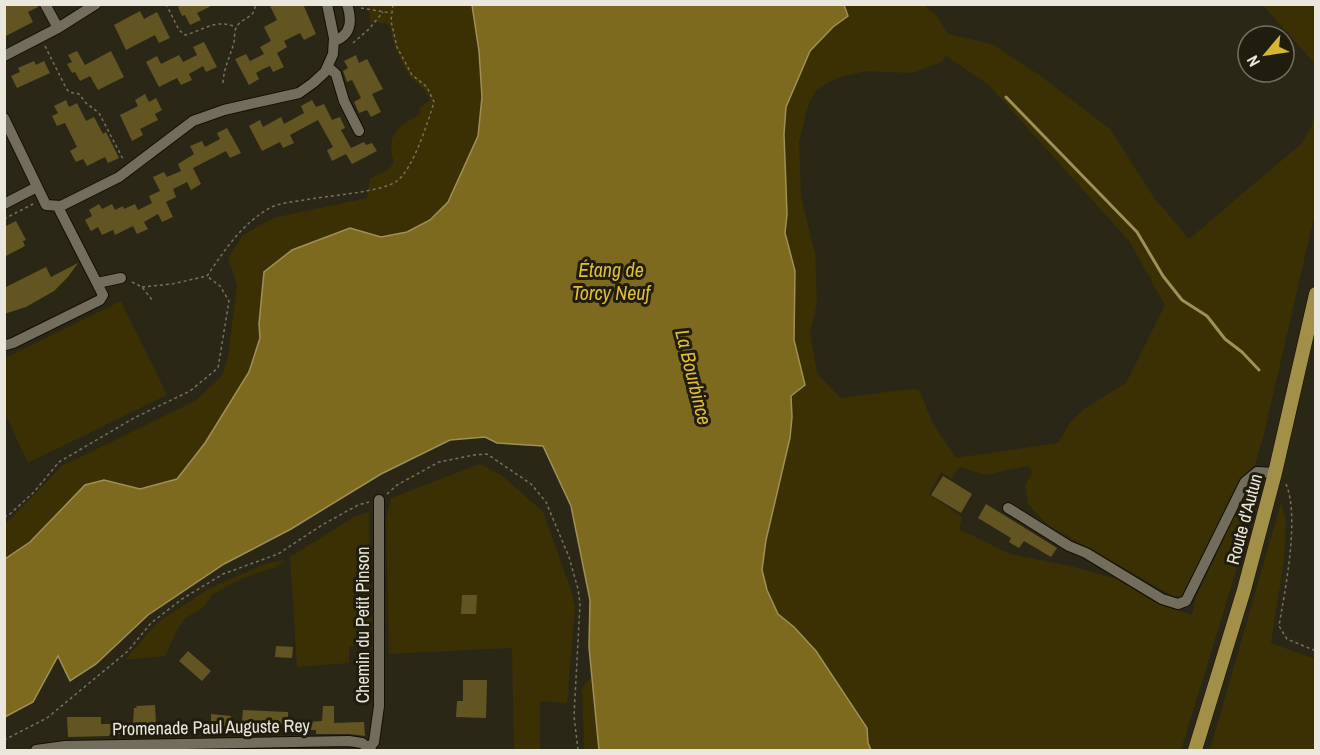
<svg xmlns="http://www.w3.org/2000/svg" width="1320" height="755" font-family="'Archivo Narrow',sans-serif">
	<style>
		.green { fill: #3b3003; fill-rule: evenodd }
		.water { fill: #7e6a1e; stroke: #9e9057; stroke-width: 1.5 }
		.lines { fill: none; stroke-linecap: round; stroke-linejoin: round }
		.stream { stroke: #9e9057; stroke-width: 3 }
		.building { fill: #625522 }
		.minor-casing { stroke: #130f03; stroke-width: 12 }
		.major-casing { stroke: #130f03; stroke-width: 15 }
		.path { stroke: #757264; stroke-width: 1.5; stroke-dasharray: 3 3; stroke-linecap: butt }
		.minor { stroke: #726d5c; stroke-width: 10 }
		.major { stroke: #a39048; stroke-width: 14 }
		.labels { text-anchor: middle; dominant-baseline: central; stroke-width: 6; stroke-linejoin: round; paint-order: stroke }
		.street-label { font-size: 18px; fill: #eae7dd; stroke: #211d0e }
		.water-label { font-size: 20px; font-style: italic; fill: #dfbe37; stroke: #211d0e }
	</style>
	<rect width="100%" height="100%" fill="#2b2717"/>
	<path class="green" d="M369,5h103l7,46 3,46 -4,39 -30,66 -18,18 -23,12 -26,5 -31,-9 -58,22 -28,22 -5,52 1,14 -11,34 -44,71 -28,36 -37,10 -36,-9 -19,5 -55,57 -25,17v-36l5,-3 52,-54 133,-65 27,-25 6,-19 9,-72 -9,-27 15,-23 30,-17 94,-20 3,-20 17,-7 7,-8c-8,-29 2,-36 27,-49l-2,-5 11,-9 -6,-11 -15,-13 -15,-31 -4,-19 -5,-3 -15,-1z
		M844,5h80l13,11 11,18 44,10 46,30 72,55 45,70 34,40 112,-95 11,-18 3,-17v104l-51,221 -9,31 -10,9 -62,123 -10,-1 -125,-71 -20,-21 -3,-19 8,-14 -6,-5 -41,9 -27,-8 -7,12 -11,-7 -12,22 33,23 -3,12 51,25 60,12 47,13 43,26 32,10 3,-16 54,-113 5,-4 4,4 -15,43 1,16 -63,205h-310l-3,-7 -1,-15 -73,-101 -16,-13 -11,-24 -5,-20 4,-30 26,-123 -1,-21 14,-11 -11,-45 1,-69 -10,-38 2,-19 -3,-80 2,-27 24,-56 23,-24 15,-10zM946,56l43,29 140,156 36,64 -39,78 -42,26 -15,15 -11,19 -102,15 -22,-32 -15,-36 -9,-1 -70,9 -23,-25 -7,-40 7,-30 -2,-49 -14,-58 -2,-54 8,-33 8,-18 22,-13 29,-7 47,2 28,-11z
		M1263,5h52v59z
		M121,301l46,94 -139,68 -23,-49v-56z
		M480,464l20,10 43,38 29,81 3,15 -8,95 -27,-2v49h-26l-2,-102 -123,6 -3,-134 5,-22z
		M1281,503l5,17 -2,39 -13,84 44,16v91h-105z
		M369,512l2,131 -22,3v17l-52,4 -7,-110 64,-40z
		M285,560l-9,7 -35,12 -30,16c-7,19 -21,15 -31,30 -5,6 -10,23 -15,31l-40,4 32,-37 53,-35 55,-24z
		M592,676l7,74h-14l-1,-5 -2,-57z"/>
	<path class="water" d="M472,5h372l4,11 -15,11 -23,24 -24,56 -2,27 3,80 -2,19 10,38 -1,69 11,45 -14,11 1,21 -2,21 -24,102 -4,30 5,20 11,24 16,13 22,24 51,77 1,15 3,7h-272l-10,-103 1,-47 -19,-94 -28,-60 -46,-3 -12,-6 -35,3 -69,34 -90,55 -67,35 -76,51 -52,49 -26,17 -12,-25 -25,46 -28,15v-158l25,-17 55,-57 19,-5 36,9 37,-10 28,-36 44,-71 11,-34 -1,-14 5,-52 28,-22 58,-22 31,9 26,-5 23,-12 18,-18 30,-66 4,-39 -3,-46z"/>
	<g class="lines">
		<path class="stream" d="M1006,97l131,135 26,44 19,24 25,16 18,23 17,13 17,18"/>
	</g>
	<path class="building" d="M4,4h34v3l-10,5 5,10 -29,15z
		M182,4h33l-18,9 4,7 -11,5 -5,-10 -3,1 -4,-9z
		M269,4h34l13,30 -12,6 -4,-7 -16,8 3,6 -10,6 7,14 -11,5 -3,-6 -7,3 -7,4 3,6 -10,6 -14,-26 11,-5 4,7 14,-7 -4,-7 11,-6 -7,-14 13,-7z
		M140,11l4,8 13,-7 13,26 -11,5 -4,-8 -29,15 -12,-25z
		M204,42l13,25 -11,5 -3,-6 -14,8 3,6 -11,5 -4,-7 -18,9 -13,-25 11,-6 4,8 18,-9 4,7 14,-7 -4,-8z
		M77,51l8,14 26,-14 13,26 -26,13 -8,-14 -10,5 -5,-9 -3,1 -5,-9 5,-2 -4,-7z
		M356,55l3,8 8,-4 16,30 -11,5 9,18 -10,5 -4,-7 -8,3 -5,-11 7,-4 -9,-18 -5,2 -4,-11 5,-3 -4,-7z
		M34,61l2,4 8,-4 6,12 -33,15 -6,-12 9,-4 -2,-4z
		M145,94l4,8 7,-4 6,12 -7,4 3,6 -18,9 3,6 -11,6 -12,-26 18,-9 -3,-6z
		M66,100l3,7 8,-4 9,18 8,-4 9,17 3,-2 13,26 -11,5 -3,-6 -18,9 -4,-7 -7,3 -6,-11 7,-4 -12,-24 -8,3 -5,-10 6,-3 -4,-7z
		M312,100l4,7 8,-3 8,16 8,-3 5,11 -4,2 10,18 13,-6 2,3 6,-2 5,8 -25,13 -6,-10 -14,7 -5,-11 6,-3 -15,-27 -28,15 4,8 -11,5 -3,-6 -18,9 -13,-25 11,-6 3,7 18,-10 3,7 20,-11 -3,-7z
		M227,128l14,25 -11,5 -4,-7 -33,17 8,16 -10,6 -4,-8 -14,7 3,8 -10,5 7,15 -11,5 -4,-8 -14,8 4,7 -11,5 -4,-8 -18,9 -2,-5 -11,5 -4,-8 -7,4 -6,-11 7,-4 -3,-6 10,-6 3,5 10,-5 3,6 8,-4 1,3 11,-5 3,6 14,-7 -3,-7 11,-5 -7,-14 11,-5 3,5 14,-6 -3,-7 16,-10 -4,-8 12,-5 3,6 15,-8 -3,-6z
		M16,221l10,19 -3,1 2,5 -21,11v-30z
		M78,263l-10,14 -14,14 -28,16 -22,7v-26l42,-21 5,10z
		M943,476l29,18 -11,19 -30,-18z
		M986,504l71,44 -6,9 -27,-16 -5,7 -10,-6 2,-4 -33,-20z
		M462,595h15l-1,19h-15z
		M276,646l17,1 -1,11 -17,-1z
		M188,651l23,20 -9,10 -23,-20z
		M463,680h24l-1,38 -30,-1 1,-16h6z
		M155,705l1,19h-23l1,-16h3l-1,-2z
		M323,706h11v17l30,-1 1,14 -16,-2h-33v-4h-10v-8l16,-1z
		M243,710l45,2v13l-46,-4z
		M211,714l20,2v14h-15v-3h-5z
		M67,717h34v7h27v10h-18l-1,2 -41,1z
		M178,726h10v9h-10z"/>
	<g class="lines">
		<defs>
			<path id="minor" d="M45,4l13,24
				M334,41c18,-6 18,-21 13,-37
				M4,56l54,-28 38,-24
				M328,67l8,7 8,27 15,30
				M4,118l42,87 15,1 58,-29 74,-56 31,-11 75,-17 14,-10 12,-11 8,-18 1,-16 -7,-34
				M4,204l33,-17
				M97,283l24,-5
				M6,345l7,-2 87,-43 3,-5 -45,-88
				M1008,508l61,38 17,7 76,46 16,5 8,-3 59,-119 12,-10 18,1
				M369,748l5,-6 5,-36v-206
				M36,750l29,-4 284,-5 13,2 9,7"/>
			<path id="major" d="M1195,750l49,-160 31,-117 41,-179"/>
		</defs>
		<use href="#minor" class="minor-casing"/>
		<use href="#major" class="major-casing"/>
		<path class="path" d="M166,4l13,26 6,5c17,-4 31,-17 51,-8
			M361,8l30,5
			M353,43l16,-14 14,-17
			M45,46l21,42 3,4 10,2 7,9 13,10 24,46
			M223,83c1,-17 7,-25 11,-41 1,-4 0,-9 2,-14 5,-11 20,-9 19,-24
			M4,219l29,-15
			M132,282l10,5 11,14
			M142,287l30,-3 35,-8c17,-25 34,-51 61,-67 9,-6 25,-7 36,-9 21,-4 79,-8 93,-19 16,-12 31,-59 37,-79l-7,-15 -15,-12 -15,-28 -6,-26 2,-17
			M1286,484c14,33 -1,106 -7,142l8,13 29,12
			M387,494l10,-9 42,-23 35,-7 13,-1 44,30 15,18 23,55 9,32 2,15 -6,112 4,34
			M4,517l6,-3 24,-22 25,-30 75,-44 56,-27 28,-23 11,-67 -9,-15 -12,-9
			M4,740l43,-22 81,-67 23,-28 31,-24 41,-25 55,-20 44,-29 36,-20 11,-3"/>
		<use href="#minor" class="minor"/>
		<use href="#major" class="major"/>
	</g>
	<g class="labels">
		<g class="street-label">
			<text transform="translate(1244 519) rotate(-75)">Route d'Autun</text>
			<text transform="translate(362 625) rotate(-90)">Chemin du Petit Pinson</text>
			<text transform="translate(211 727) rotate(-1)">Promenade Paul Auguste Rey</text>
		</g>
		<g class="water-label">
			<text x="611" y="269">Étang de<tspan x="611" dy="23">Torcy Neuf</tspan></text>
			<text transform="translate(694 377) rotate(76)">La Bourbince</text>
		</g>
	</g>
	<rect width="1320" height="755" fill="none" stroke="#eae7dd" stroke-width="12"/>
	<g transform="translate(1266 54) rotate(241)"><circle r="28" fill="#211d0e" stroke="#716e61" stroke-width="1.5"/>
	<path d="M0-4.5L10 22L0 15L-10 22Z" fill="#d5b534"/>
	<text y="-9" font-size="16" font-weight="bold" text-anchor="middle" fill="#eae7dd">N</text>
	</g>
</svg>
